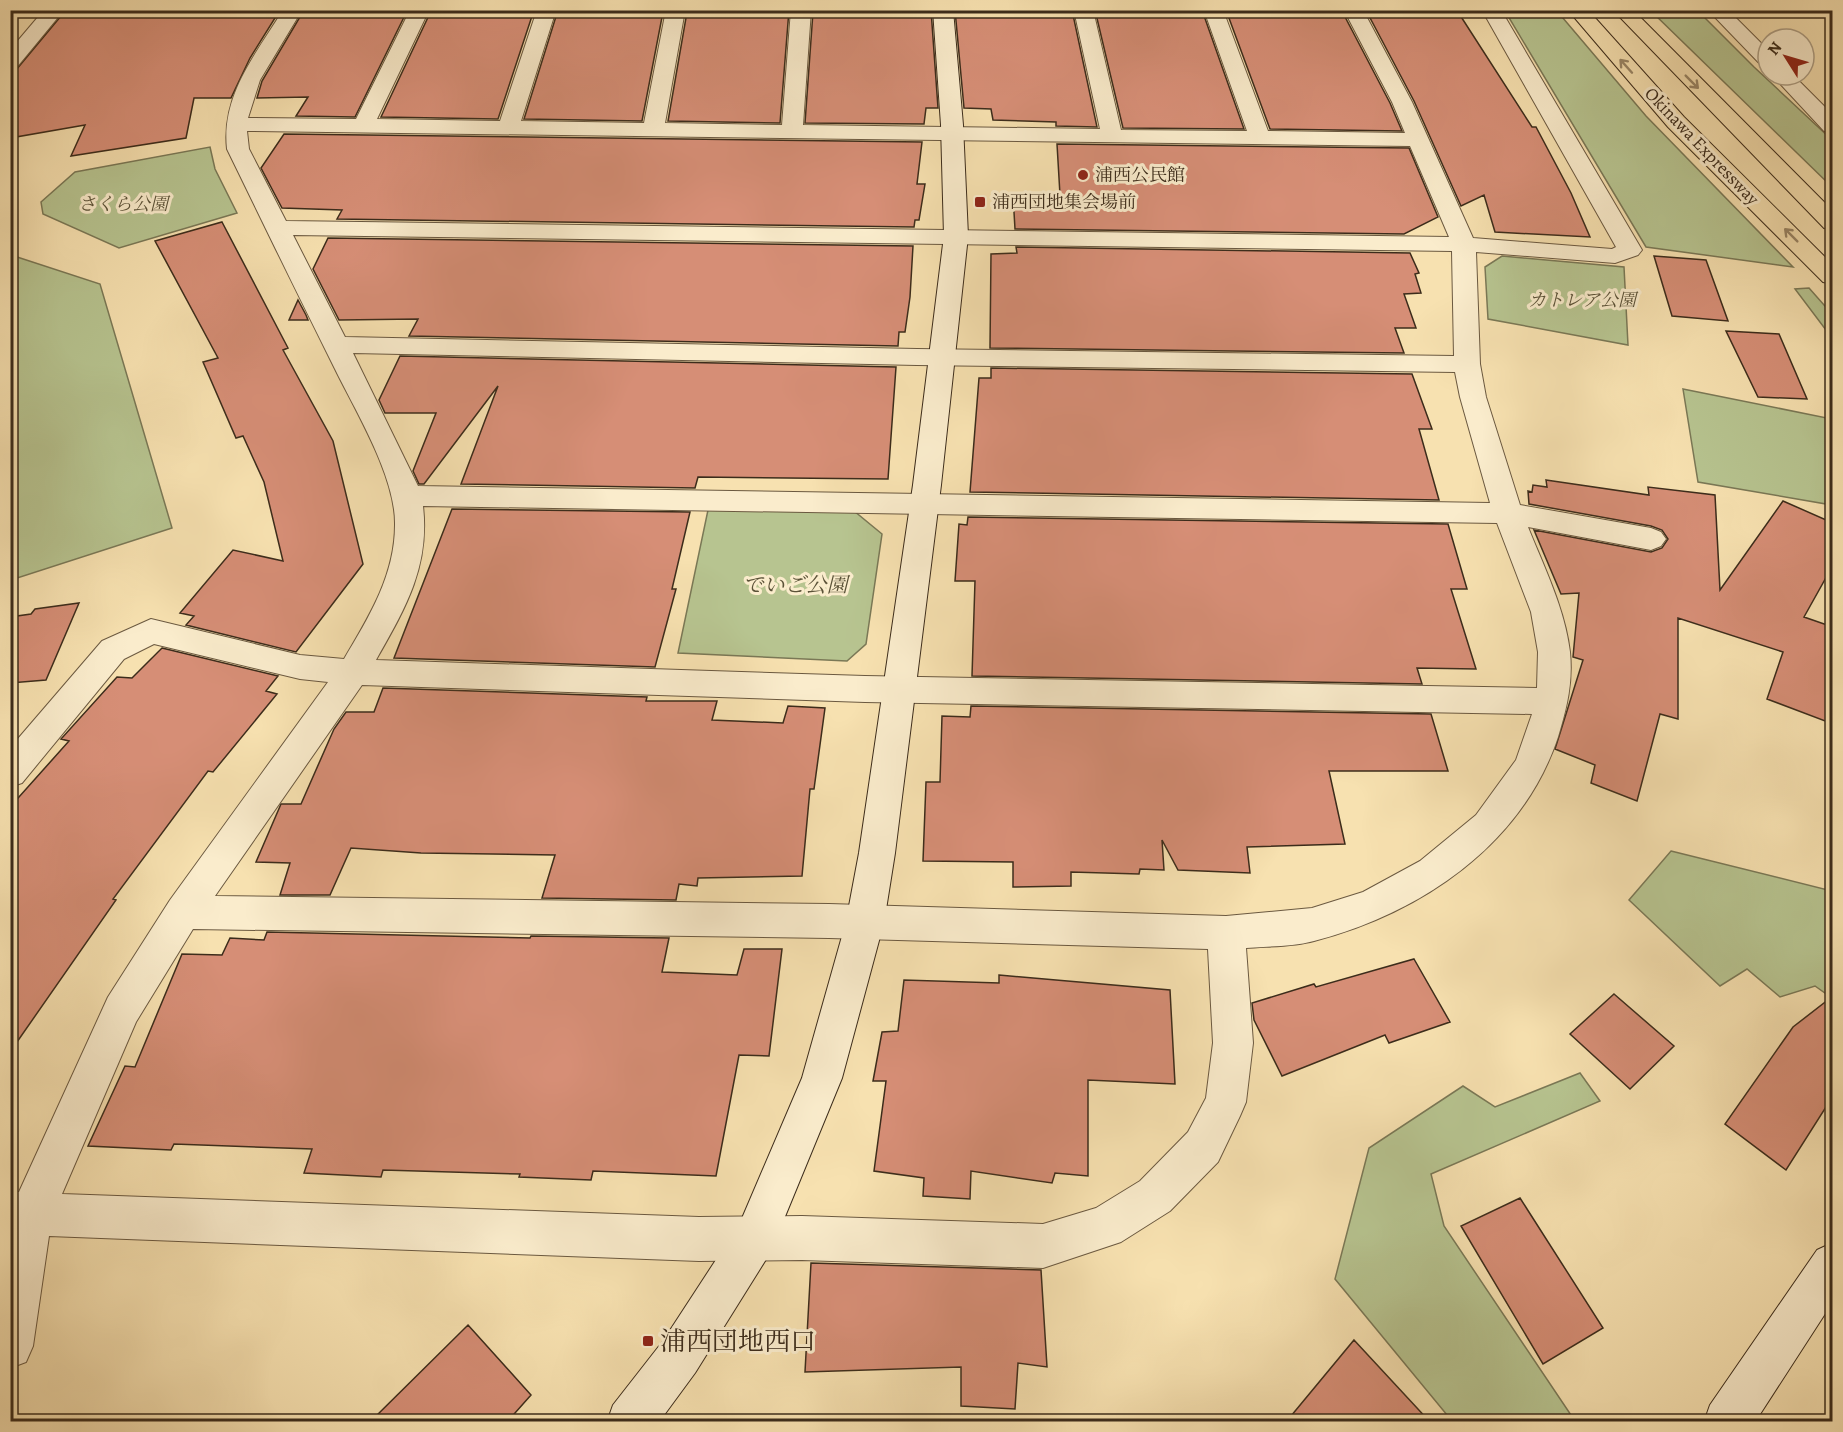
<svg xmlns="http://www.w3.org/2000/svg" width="1843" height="1432" font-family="Alegreya,'Noto Serif JP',serif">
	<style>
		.green { fill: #b7c490; stroke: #7a7856; stroke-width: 1.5 }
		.building { fill: #d68e76; stroke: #3c2c1b; stroke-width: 1.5 }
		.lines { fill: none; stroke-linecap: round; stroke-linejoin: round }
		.street-casing { stroke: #6b5940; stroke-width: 2 }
		.secondary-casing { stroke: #3c2c1b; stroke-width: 2 }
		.highway-casing { stroke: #3c2c1b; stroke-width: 2 }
		.street { fill: #faeccc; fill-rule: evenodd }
		.secondary { fill: #faeccc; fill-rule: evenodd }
		.highway { fill: #f7e1b0; fill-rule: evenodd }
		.oneway { stroke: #9a8666 }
		.poi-dot { fill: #8f2418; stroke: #faeccc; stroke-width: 2 }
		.labels { text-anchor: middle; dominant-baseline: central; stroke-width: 6; stroke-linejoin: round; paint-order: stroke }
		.far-street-label { font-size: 18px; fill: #3c2c1b; stroke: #faeccc }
		.far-poi-label { font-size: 18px; fill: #3c2c1b; stroke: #faeccc; text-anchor: start }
		.far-park-label { font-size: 18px; font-style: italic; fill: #5b5238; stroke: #faeccc }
		.park-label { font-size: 21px; font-style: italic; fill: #5b5238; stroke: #faeccc }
		.near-poi-label { font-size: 26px; fill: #3c2c1b; stroke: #faeccc; text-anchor: start }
	</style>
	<rect width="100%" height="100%" fill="#f7e1b0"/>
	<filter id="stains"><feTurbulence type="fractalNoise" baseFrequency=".00333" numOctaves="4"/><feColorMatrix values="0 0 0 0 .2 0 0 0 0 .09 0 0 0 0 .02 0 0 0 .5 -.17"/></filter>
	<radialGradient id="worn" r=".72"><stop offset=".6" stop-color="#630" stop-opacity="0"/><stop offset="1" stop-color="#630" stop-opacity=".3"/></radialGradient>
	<path class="green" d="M1505,11h52l89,105 147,151 -147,-20z
		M1651,11h47l56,56 78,73v47z
		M210,147l5,22 22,44 -118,35 -76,-34 -2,-12 34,-30z
		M11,255l89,29 72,244 -161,52z
		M1502,256l122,11 4,78 -140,-26 -3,-52z
		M1809,288l23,26v24l-37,-49z
		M1683,389l149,30v86l-134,-23z
		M708,510l146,1 28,23 -16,110 -19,17 -169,-8z
		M1671,851l161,40v107l-17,-12 -35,11 -33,-28 -27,17 -91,-86z
		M1580,1073l20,28 -169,73 13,52 131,195h-123l-117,-142 34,-131 94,-62 32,21z"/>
	<path class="building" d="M66,10h214l-30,48 -19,40h-37l-8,40 -115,18 14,-31 -75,13v-42l6,-26z
		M304,10l103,1 -52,106 -59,-1 12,-19 -51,1 5,-17z
		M477,10h57l-36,109 -117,-2 50,-106z
		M558,10l105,2 -21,109 -118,-2z
		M789,10l-9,113 -112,-2 19,-109z
		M871,10h60l7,98h-12l-2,16 -119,-1 8,-111 58,1z
		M955,10h117l25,117 -41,-1v-4l-63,-2 -2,-11 -27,-1z
		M1095,10h107l42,119 -121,-1z
		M1226,10h94l2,5h22l46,88 12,28 -132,-2z
		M1458,12l74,115h4l35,66 19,44 -95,-5 -11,-37 -23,11 -47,-105 -46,-87z
		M284,134l638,8 -5,42h8l-6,36h-4l-1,7 -577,-8 5,-9 -60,-2 -21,-40z
		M1057,144l352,4 29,69 -34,17 -389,-5 -2,-34h47z
		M222,222l66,126 -5,2 50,91 30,123 -67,88 -110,-27 8,-9 -14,-3 53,-63 50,11 -19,-79 -21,-46 -7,2 -33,-76 15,-4 -63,-117z
		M328,238l585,8 -3,51 -5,35h-6l-1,14 -489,-10 9,-17 -79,1 -26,-51z
		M1016,247l394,6 9,20 -4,1 6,19 -17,1 12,34h-21l9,25 -414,-5 1,-94 26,-1z
		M1654,256l52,4 22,61 -56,-5z
		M298,300l8,15 2,5h-19z
		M1726,331l53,3 28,65 -49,-2z
		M400,356l496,11 -8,112 -190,-2 -3,11 -234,-4 37,-98 -74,98h-5l-6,-13 23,-58h-51l-6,-13z
		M991,368l421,6 20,55h-13l20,71 -469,-8 9,-114h12z
		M1546,480l103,15 -1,-8 67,8 5,95 63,-89 50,22v42l-29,52 29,10v97l-66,-25 16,-47 -105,-34v101l-18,-5 -23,87 -46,-18 4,-18 -40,-16 28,-89 -10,-3 6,-64 -18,1 -27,-64 117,22 11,-4 6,-9 -6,-9 -11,-4 -122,-22 -1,-13 4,1 1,-7 14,2z
		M452,509l238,3 -18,77h4l-21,78 -261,-9z
		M968,517l480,7 19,65h-16l25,80 -59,-1 5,16 -450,-8 3,-95h-20l4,-57 8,1z
		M79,603l-33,77 -36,3v-66l21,-3 4,-5z
		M162,648l116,28 -12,15 11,3 -64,78 -5,-1 -95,128 3,1 -106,152v-245l59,-66 -8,-2 56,-62 15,1z
		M383,688l264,9 -1,4h71l-5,19 71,3 5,-17 37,2 -11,81h-4l-8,87 -104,2 -1,8 -18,-2 -3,16 -134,-2 13,-43 -134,-2 -70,-5 -21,47h-50l10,-32 -34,-1 25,-58h20l33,-75 12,-17h28z
		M971,706l460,8 17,57h-119l16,73 -98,3 3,26 -72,-3 -16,-30 2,30 -24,-1 -1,5 -68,-2v14l-58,1v-25l-90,-1 3,-79h14l2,-66 28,1z
		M267,932l263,6 1,-2 138,2 -7,34 75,3 7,-26h38l-13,107 -30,-1 -23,121 -123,-5 -2,9 -72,-3 1,-3 -137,-4 -2,7 -77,-4 8,-24 -138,-5 -3,6 -83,-4 37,-80 10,1 47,-113 40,1 8,-17 34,2z
		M1414,959l36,63 -61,21 -4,-8 -103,41 -28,-56 -2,-17 62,-19 2,3z
		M999,975l171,15 5,94 -87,-4v96l-33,-3 -3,10 -81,-12 -1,28 -47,-3 1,-18 -50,-7 12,-90h-13l9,-49 16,-1 6,-51 95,3z
		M1614,994l60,52 -44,43 -60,-55z
		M1833,996v100l-47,74 -61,-46 68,-97z
		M1520,1198l83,130 -60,36 -82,-138z
		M811,1263l230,7 6,97 -29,-4 -3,46 -54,-3v-39l-156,5z
		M468,1325l63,70 -24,27h-137z
		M1354,1340l76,82h-144z"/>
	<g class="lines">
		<defs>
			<path id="street" d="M44,10h20l-47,57 -7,2v-19z
				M283,10h19l-42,70 -12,38 108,1 54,-109h19l-52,109 123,2 37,-111h19l-35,111 123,2 22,-113h19l-20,113 117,2 9,-115h20l-8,115 297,4 -26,-119h19l28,120 126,1 -43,-121h19l45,121 137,2 -13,-31 -48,-92h19l49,92 61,136 139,11 4,-2 -134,-237h19l141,240 -4,5 -23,8 -139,-11 4,112 6,33 34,108 131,23 10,4 5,7 -5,7 -10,4 -123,-23c16,40 37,82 42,125 3,31 -3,55 -12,85 -36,108 -137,176 -244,204 -22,6 -46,5 -68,7l7,95 -7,59 -6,14 -22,46 -48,49 -49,31 -78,26 -241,-8 -103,1 -650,-25 -16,110 -7,16 -16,6v-176h9l89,-195 62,-97 158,-218 -28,-3 -146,-35 -30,15 -102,124 -12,4v-39l92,-107 49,-22 149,36 44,4c25,-42 51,-84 51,-134 1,-48 -39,-113 -60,-156 -37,-74 -72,-146 -108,-220 -6,-54 29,-95 56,-139zM247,131l1163,15 39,91 -1163,-16 -37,-72zM293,235l1159,16 2,105 -537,-7 -572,-12zM353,353l564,12 538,7 5,25 30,106 -1072,-17zM423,506l1074,17 34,89 7,40 -1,36 -672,-12 -489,-16c29,-51 54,-93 47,-154zM362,685l503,17 667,12 -16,46 -40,55 -56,46 -57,31 -51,16 -86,8 -397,-12 -614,-8zM193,929l636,9 379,11 5,94 -7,55 -18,34 -48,49 -44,27 -53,16 -241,-8 -103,1 -637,-23 74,-172z
				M1708,10h20l40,40v17l-7,-2z
				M1772,75h21l39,39v18l-8,-1z"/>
			<path id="secondary" d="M933,10h20l10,115 5,111 -27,249 -46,368 -11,69 -42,156 -72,175 -75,120 -36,49h-52l6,-17 50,-64 77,-118 62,-145 44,-156 13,-69 54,-368 31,-249 -3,-111z
				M1832,1243v60l-77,119h-51l6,-17 107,-155z"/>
			<path id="highway" d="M1568,10h20l96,107 148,147v20l-9,-2 -155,-155z
				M1613,10h20l199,200v20l-8,-2z"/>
		</defs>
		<use href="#street" class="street-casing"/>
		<use href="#secondary" class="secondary-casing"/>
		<use href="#highway" class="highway-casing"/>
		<use href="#street" class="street"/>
		<use href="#secondary" class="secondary"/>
		<use href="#highway" class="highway"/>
	</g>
	<defs><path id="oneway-shaft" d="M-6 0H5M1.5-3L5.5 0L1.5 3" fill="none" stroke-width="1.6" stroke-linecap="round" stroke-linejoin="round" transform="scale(1.5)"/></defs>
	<g class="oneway">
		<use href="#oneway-shaft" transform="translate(1626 66) rotate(-132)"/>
		<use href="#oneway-shaft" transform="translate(1692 82) rotate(45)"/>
		<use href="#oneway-shaft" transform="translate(1791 235) rotate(-135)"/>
	</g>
	<g class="poi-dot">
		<circle cx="1083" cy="175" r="6"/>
		<rect x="974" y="196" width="12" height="12" rx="3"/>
		<rect x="642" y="1335" width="12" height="12" rx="3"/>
	</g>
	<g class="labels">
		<g class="far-street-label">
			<text transform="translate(1702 146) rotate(46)">Okinawa Expressway</text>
		</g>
		<g class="far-poi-label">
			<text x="1095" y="175">浦西公民館</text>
			<text x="992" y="202">浦西団地集会場前</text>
		</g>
		<g class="far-park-label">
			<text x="123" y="204">さくら公園</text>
			<text x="1582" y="300">カトレア公園</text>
		</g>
		<g class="park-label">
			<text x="795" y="585">でいご公園</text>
		</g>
		<g class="near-poi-label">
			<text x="660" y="1341">浦西団地西口</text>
		</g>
	</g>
	<rect width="1843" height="1432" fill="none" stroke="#f7e1b0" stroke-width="36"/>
	<rect x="12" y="12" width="1819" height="1408" fill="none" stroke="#3c2c1b" stroke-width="3"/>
	<rect x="18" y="18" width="1807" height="1396" fill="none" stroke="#3c2c1b" stroke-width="1.5"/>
	<g transform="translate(1786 57) rotate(307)"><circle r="28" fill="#faeccc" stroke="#ae9f85" stroke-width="1.5"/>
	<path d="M0-4.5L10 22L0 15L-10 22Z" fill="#8f2418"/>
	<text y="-9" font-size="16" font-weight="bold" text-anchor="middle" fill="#3c2c1b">N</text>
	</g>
	<rect width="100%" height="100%" filter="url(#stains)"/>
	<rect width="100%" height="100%" fill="url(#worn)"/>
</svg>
